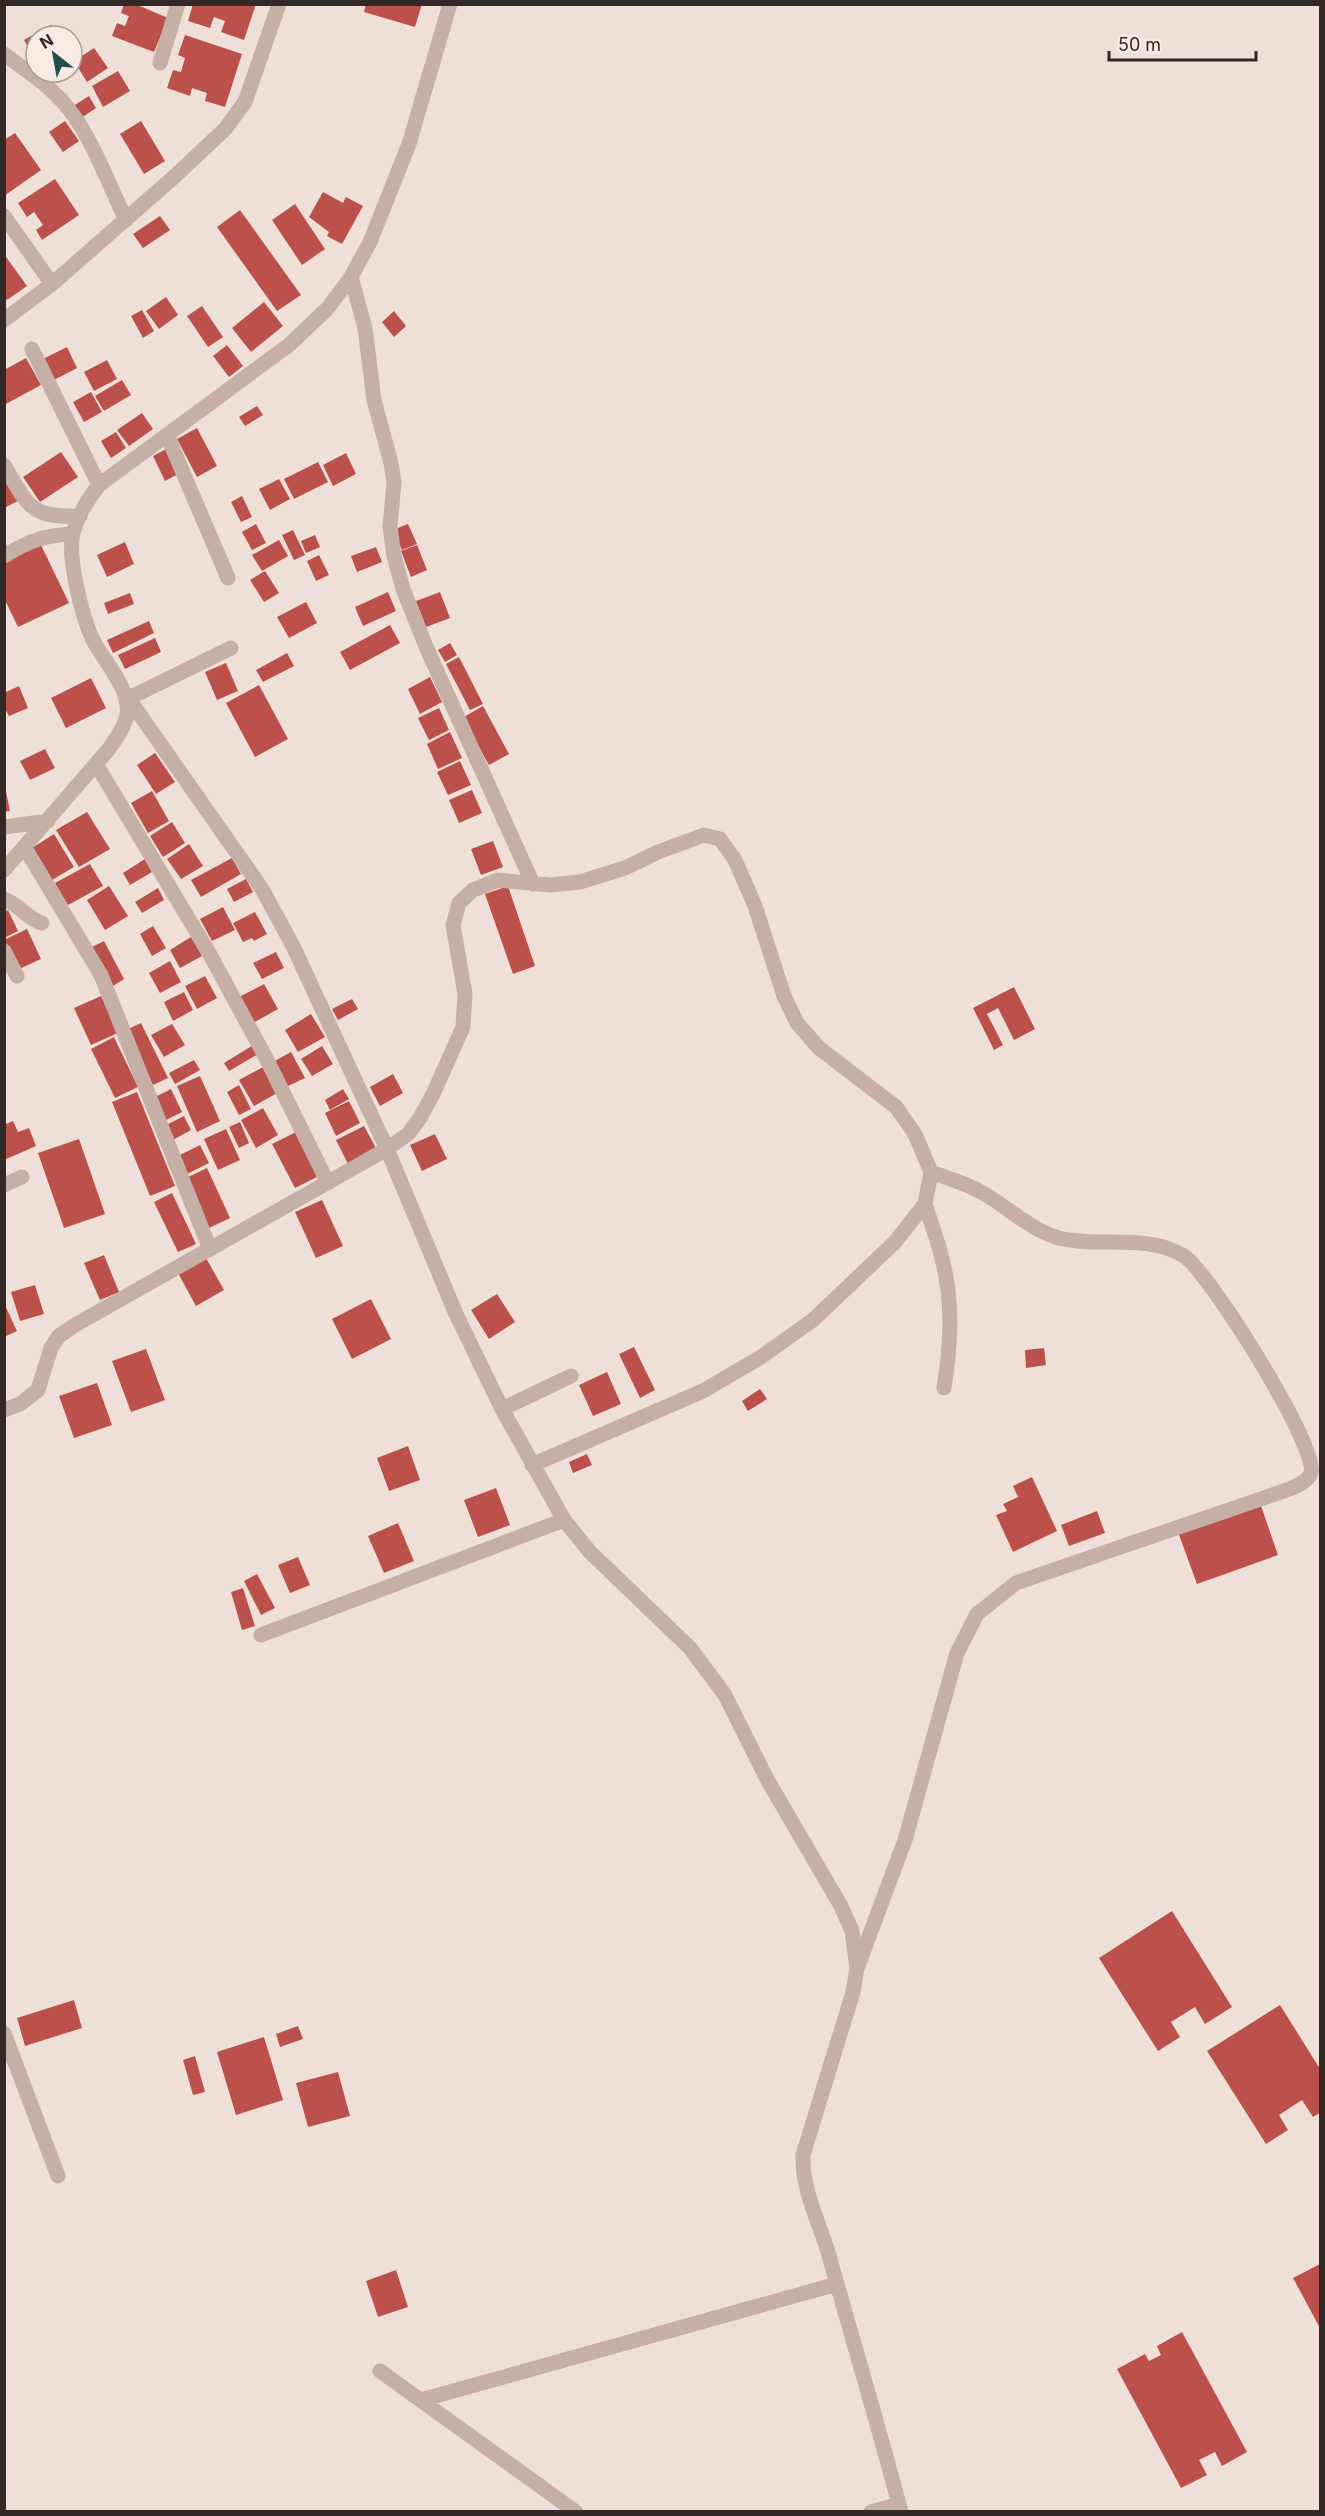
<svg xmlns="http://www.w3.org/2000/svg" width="1325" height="2516" font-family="Inter,sans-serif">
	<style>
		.building { fill: #bb514a }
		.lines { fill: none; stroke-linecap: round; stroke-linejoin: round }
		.minor { stroke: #c5afa6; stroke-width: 15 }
	</style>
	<rect width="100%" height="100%" fill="#eee0d9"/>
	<path class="building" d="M124,4h11l33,14 -14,34 -42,-16 5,-13 8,3 4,-10 -8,-3z
		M193,4h63l-12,36 -23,-8 4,-11 -11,-4 -4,11 -22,-7z
		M366,4h56l-7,23 -51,-15z
		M51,25l6,11h-21v26l-12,-22z
		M185,35l57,19 -17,53 -20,-6 2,-8 -15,-5 -2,8 -23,-8 6,-18 8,2 4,-14 -7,-3z
		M94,48l14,20 -21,14 -13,-21z
		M118,71l12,20 -27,16 -11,-21z
		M89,96l7,12 -15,10 -8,-12z
		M65,121l14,20 -16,11 -14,-20z
		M141,121l24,40 -21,13 -24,-40z
		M15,133l26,37 -37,26v-56z
		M55,179l24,36 -37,25 -6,-10 7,-5 -9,-13 -7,5 -9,-14z
		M323,192l20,11 3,-6 17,9 -21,38 -15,-8 2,-4 -20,-15z
		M295,204l30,45 -23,16 -30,-45z
		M240,210l61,85 -24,16 -60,-84z
		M160,216l10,14 -27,18 -10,-14z
		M4,254l23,32 -20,14 -3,-3z
		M166,297l12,18 -19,14 -13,-18z
		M264,302l19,24 -32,26 -19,-24z
		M202,306l21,31 -15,10 -21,-31z
		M142,310l12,21 -11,7 -12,-22z
		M394,311l12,15 -12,11 -12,-15z
		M227,345l16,21 -14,11 -16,-21z
		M67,347l10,21 -25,13 -11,-21z
		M26,358l15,27 -37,20v-35z
		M107,360l10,19 -23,12 -10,-19z
		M122,380l9,15 -27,16 -9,-15z
		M91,392l11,20 -18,10 -11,-20z
		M257,406l6,9 -18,11 -6,-9z
		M142,413l11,16 -24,17 -12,-16z
		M197,428l20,38 -20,11 -20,-38z
		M116,432l10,16 -15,10 -10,-17z
		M166,449l12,25 -13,7 -12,-25z
		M61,452l17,25 -38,25 -17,-25z
		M346,453l10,21 -23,12 -10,-21z
		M318,462l10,20 -34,17 -10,-20z
		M4,474l14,27 -14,7z
		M279,479l11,20 -20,11 -11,-21z
		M242,496l10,21 -11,5 -10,-20z
		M256,524l10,19 -14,7 -10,-18z
		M408,524l9,20 -15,6 -9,-20z
		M293,530l12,25 -11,5 -12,-25z
		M315,535l5,12 -14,6 -5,-12z
		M279,540l9,16 -26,15 -10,-16z
		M125,542l9,22 -27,13 -10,-22z
		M40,543l29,60 -51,24 -14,-29v-38z
		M417,545l10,25 -16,7 -10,-26z
		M376,547l6,15 -25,10 -6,-16z
		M319,555l10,20 -13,6 -9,-20z
		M265,571l14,22 -15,9 -14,-22z
		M388,592l8,19 -33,15 -8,-19z
		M440,592l10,26 -24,9 -10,-26z
		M130,593l4,11 -26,10 -4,-11z
		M306,602l11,21 -28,15 -12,-21z
		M149,621l5,12 -41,20 -6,-13z
		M390,625l10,18 -50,27 -10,-18z
		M155,638l6,14 -36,17 -7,-14z
		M450,643l7,12 -12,7 -7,-12z
		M287,653l7,13 -31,16 -7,-12z
		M459,657l24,47 -13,6 -24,-46z
		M226,663l12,28 -21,9 -12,-28z
		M430,677l12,25 -22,12 -12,-25z
		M91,678l15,30 -40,20 -15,-30z
		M259,685l29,54 -33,18 -29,-54z
		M19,686l9,22 -19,8 -5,-9v-14z
		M483,706l26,48 -20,11 -27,-47z
		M439,708l10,22 -20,10 -11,-22z
		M450,732l12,26 -24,11 -11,-25z
		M45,749l10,19 -25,12 -10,-19z
		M155,753l20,29 -19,12 -19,-29z
		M460,761l11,24 -23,10 -11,-23z
		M4,782l6,29 -6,1z
		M472,790l10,23 -23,10 -10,-23z
		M152,791l17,30 -21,12 -17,-30z
		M87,812l23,37 -31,18 -23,-37z
		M172,822l13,21 -22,14 -13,-21z
		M54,834l20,33 -22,13 -20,-32z
		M493,841l10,26 -22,8 -10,-26z
		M189,844l14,22 -22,13 -14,-20z
		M232,858l9,16 -40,23 -10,-17z
		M145,859l7,13 -22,13 -7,-12z
		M90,864l13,22 -35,19 -13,-22z
		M246,879l7,13 -19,10 -7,-13z
		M109,886l19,30 -23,14 -18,-30z
		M508,886l27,80 -22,8 -28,-80z
		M158,888l6,12 -22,13 -7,-11z
		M223,907l12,23 -23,11 -12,-22z
		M8,910l10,21 -14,7v-26z
		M255,912l12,22 -13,7 -2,-3 -9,4 -10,-19z
		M153,926l13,22 -14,8 -12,-22z
		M27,929l14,30 -24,11 -13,-30z
		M191,937l11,19 -22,12 -10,-18z
		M104,941l20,38 -11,7 -21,-39z
		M276,952l8,16 -22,11 -9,-16z
		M170,961l11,21 -21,11 -11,-20z
		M205,976l12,22 -20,11 -12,-23z
		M264,984l14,25 -25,14 -14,-26z
		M1014,987l21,42 -21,11 -16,-32 -11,6 16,31 -9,5 -21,-42z
		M184,992l9,18 -20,11 -9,-19z
		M101,996l17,37 -27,12 -17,-37z
		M352,999l6,10 -20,11 -6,-11z
		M311,1014l14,23 -27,15 -13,-22z
		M141,1023l27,55 -15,7 -27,-55z
		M172,1024l13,21 -21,12 -13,-22z
		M114,1037l24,50 -23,11 -24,-49z
		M255,1044l5,9 -31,18 -5,-8z
		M322,1046l11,18 -21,12 -11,-17z
		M291,1052l14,26 -21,10 -13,-25z
		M194,1060l6,10 -25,14 -6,-11z
		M265,1066l14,26 -25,14 -15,-26z
		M393,1074l10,19 -23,13 -10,-19z
		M200,1076l20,45 -23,11 -20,-46z
		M239,1085l12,24 -12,6 -12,-23z
		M171,1089l11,23 -16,8 -11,-23z
		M343,1089l6,10 -19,11 -5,-10z
		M137,1092l38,94 -25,10 -38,-94z
		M349,1101l11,22 -24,13 -11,-23z
		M263,1108l15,27 -22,13 -15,-28z
		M184,1116l7,14 -20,11 -7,-15z
		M13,1121l5,11 11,-4 7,18 -32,14v-35z
		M240,1122l9,21 -10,5 -10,-21z
		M364,1126l13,24 -29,14 -12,-24z
		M226,1129l14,31 -22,10 -14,-31z
		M296,1132l23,44 -24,12 -23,-44z
		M435,1134l12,25 -25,12 -12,-26z
		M79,1139l26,75 -41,14 -26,-75z
		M200,1145l9,18 -24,12 -9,-18z
		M207,1168l23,50 -21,10 -23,-50z
		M172,1193l24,51 -18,8 -24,-50z
		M322,1200l21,46 -27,12 -21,-46z
		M104,1255l15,37 -19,8 -16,-37z
		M206,1258l18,32 -28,16 -18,-33z
		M35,1285l9,29 -24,7 -9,-29z
		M497,1294l18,28 -26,17 -18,-29z
		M371,1299l20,40 -39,20 -20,-40z
		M4,1303l13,28 -13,6z
		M634,1347l21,43 -15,8 -21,-44z
		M1044,1348l2,17 -20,3 -1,-18z
		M146,1349l19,51 -34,12 -19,-51z
		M607,1372l14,32 -28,12 -14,-31z
		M97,1383l15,42 -38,13 -15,-42z
		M760,1389l7,10 -19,12 -6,-10z
		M408,1446l12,34 -31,11 -12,-33z
		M587,1454l5,11 -19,8 -4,-11z
		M1032,1477l25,54 -44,21 -17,-37 11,-4 -4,-7 15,-7 -5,-11z
		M496,1488l14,37 -32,12 -14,-37z
		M1260,1503l18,52 -81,29 -19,-52z
		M1097,1511l8,22 -36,13 -8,-21z
		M398,1523l16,38 -30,12 -16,-37z
		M298,1557l12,28 -20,8 -12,-28z
		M257,1574l18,34 -14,7 -17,-34z
		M243,1588l12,38 -13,4 -11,-38z
		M1172,1911l60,96 -27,17 -10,-17 -24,15 9,15 -22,14 -59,-93z
		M74,2000l8,28 -57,18 -8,-28z
		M1280,2005l40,64v44l-7,4 -11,-17 -23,15 9,15 -22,14 -59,-93z
		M298,2026l5,13 -23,8 -4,-13z
		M264,2037l19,63 -47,15 -19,-63z
		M195,2056l10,36 -12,3 -10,-35z
		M338,2072l12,44 -42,11 -12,-44z
		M1320,2264v64l-27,-50z
		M396,2270l12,37 -30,10 -12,-36z
		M1182,2332l65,120 -25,14 -7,-14 -16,8 8,15 -26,13 -64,-119 28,-15 4,7 12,-6 -4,-9z"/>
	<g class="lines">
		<path class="minor" d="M4,54c24,18 50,34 67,58 21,27 39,75 55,108
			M160,63l18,-59
			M4,216l48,68
			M351,277l14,51 9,72 17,63 3,19 -4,45 4,29 9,33 24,60 106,235
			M4,320l48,-36 122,-107 51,-48 20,-27 34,-98
			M32,349l67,136
			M167,435l61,143
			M4,465c24,41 26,53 76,51
			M4,556c25,-15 40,-21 69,-22
			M124,692l138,197 31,57 94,203 69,165 46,95 62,111 26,32 100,96 35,47 43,86 73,125 11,25 5,37 -4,24 -50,163c-1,35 15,64 25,97 24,86 50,172 73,260
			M129,698l102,-50
			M96,764l112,187 58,107 62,125
			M4,827l44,-6
			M25,848l76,127 109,274
			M4,870l104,-120c8,-11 17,-23 19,-36 3,-27 -23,-52 -34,-74 -11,-23 -26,-83 -20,-107 5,-18 15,-34 26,-48l190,-140 38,-36 24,-32 19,-35 39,-98 41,-140
			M4,899c16,6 23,20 38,24
			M4,951l13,25
			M4,1185l18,-8
			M925,1204c7,22 16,45 20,68 8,39 5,77 -1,116
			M502,1409l69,-33
			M4,1410l16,-6 18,-14 13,-42 8,-12 16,-11 312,-176 21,-15 12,-16 14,-26 29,-65 2,-33 -12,-69 6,-22 14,-13 25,-10 53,5 29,-3 45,-14 33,-16 46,-17 16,4 15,21 20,46 29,90 13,27 22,25 77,59 19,27 16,38 -6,32 -30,38 -82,78 -52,37 -58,34 -171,74
			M261,1635l303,-115
			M858,1966l47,-126 52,-187 20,-39 39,-31 265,-91c10,-4 26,-8 30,-19 8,-25 -101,-200 -127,-217 -37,-23 -85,-8 -125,-18 -29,-8 -52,-32 -78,-46 -15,-9 -34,-14 -50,-20
			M4,2033l54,143
			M380,2371l196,141
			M421,2400l416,-116
			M871,2512l28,-8"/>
	</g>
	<rect width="1325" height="2516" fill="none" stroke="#322826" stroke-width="12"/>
	<g transform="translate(54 54) rotate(329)"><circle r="28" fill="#f7ebe4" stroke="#a89d98" stroke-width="1.5"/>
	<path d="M0-4.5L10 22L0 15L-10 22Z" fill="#204f4a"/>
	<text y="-9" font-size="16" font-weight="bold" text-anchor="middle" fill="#322826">N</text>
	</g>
	<path d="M1109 51v9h147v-9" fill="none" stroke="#322826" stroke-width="3"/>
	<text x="1118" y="51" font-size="18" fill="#322826" stroke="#f7ebe4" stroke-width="4.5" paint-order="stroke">50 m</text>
</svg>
